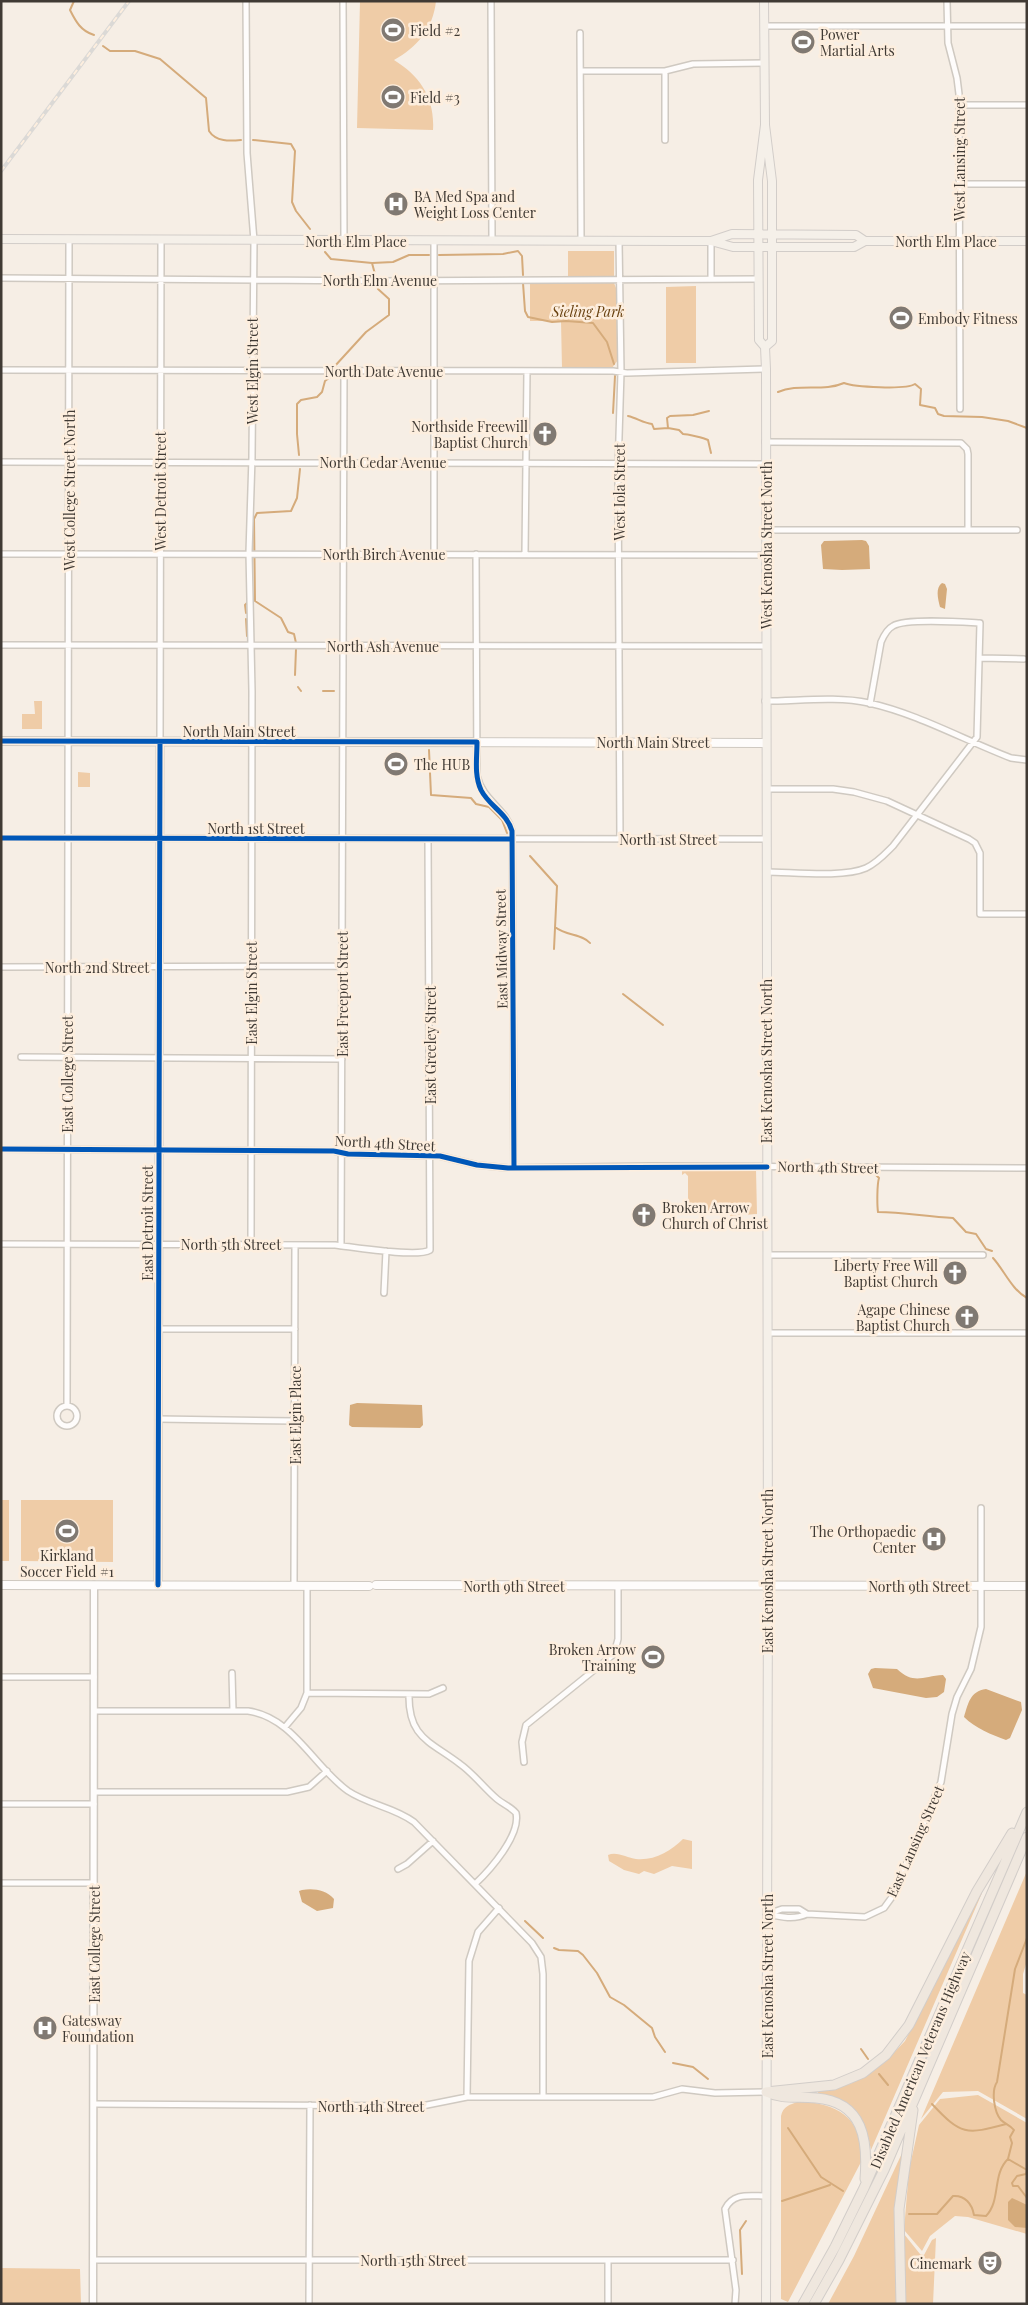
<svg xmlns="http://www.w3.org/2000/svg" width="1028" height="2305" font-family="'Playfair Display',serif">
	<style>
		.green { fill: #efcca7 }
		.water { fill: #d5ab7b }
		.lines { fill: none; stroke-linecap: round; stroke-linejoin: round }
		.stream { stroke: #d5ab7b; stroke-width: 2 }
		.minor-casing { stroke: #cfc9c1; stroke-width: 8 }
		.tertiary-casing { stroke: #cfc9c1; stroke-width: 9 }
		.secondary-casing { stroke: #cfc9c1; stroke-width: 10 }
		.primary-casing { stroke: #d2cdc9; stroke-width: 10 }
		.motorway-casing { stroke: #d2cdc9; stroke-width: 11 }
		.minor { stroke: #fefcfb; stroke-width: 5 }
		.tertiary { stroke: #fefcfb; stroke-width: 6 }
		.secondary { stroke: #fefcfb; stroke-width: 8 }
		.primary { stroke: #f5f0e9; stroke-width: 8 }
		.motorway { stroke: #efe7de; stroke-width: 9 }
		.rail-casing { stroke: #dbd9d6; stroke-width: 4 }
		.rail { stroke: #fdeede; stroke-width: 2; stroke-dasharray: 5.5; stroke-linecap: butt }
		.cycleway-casing { stroke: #fdeede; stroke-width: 8 }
		.cycleway { stroke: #0057b8; stroke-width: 5 }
		.labels { text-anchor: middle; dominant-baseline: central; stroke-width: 5; stroke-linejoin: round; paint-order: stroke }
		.poi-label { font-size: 14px; fill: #403a34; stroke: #fdeede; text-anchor: start }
		.street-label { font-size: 14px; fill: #403a34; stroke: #fdeede }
		.park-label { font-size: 14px; font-style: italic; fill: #6a4312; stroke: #fdeede }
	</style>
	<rect width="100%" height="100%" fill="#f6eee5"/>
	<path class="green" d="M360,1h76c-3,28 -19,46 -42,59 26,16 41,38 39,70l-76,-2z
		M568,251h46v25l-46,1z
		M530,283h84l2,5 2,72 -6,8h-50l-1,-47h-31z
		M696,286v77h-30v-76z
		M34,701h8v28h-20v-15h13z
		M78,772l12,1v14h-12z
		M682,1170h74l1,44 -14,1 -10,3 -6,-5 -39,-2v-35l-3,-3 -3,2z
		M1,1500h8v61h-8z
		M21,1500h92v62l-92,-1z
		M683,1839l9,2v28l-20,-3 -18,8 -10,-3 -5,3 -15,-4 -15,-9 -1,-6c9,-4 19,3 28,4 18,2 35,-8 47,-20z
		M1027,1871v90l-4,13v19l4,2v124l-49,-28 -35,1 -22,27z
		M982,1893l-111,257c-6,-34 -19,-49 -53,-57v-1l32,-8 17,-9 18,-13 20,-21 74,-147z
		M978,2095l49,28v111l-59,-17 -13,-1 -25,20 -8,15 -18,-21 5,-60 10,-45 21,-26z
		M799,2101c40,3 65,17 62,61l-73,140 -7,-3v-183c2,-10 9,-11 18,-15z
		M904,2149l-5,155h-71l26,-48z
		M904,2234l16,20 4,1 8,-15 4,-2 -3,66h-27z
		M1,2268l79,1 1,35h-80z"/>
	<path class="water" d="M862,540l4,1 3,5 1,23 -28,1 -19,-1 -2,-24 3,-4z
		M942,583l3,1 2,5 -2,20 -5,-2c-2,-8 -5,-19 2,-24z
		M357,1403l65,2 1,20 -3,3 -68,-1 -3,-2 1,-20z
		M875,1668l22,1c17,16 26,7 46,6l3,4 -2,13 -7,5 -11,1 -53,-10 -5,-14 3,-5z
		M986,1689l35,13 1,8 -12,28 -4,2c-14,-5 -31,-12 -42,-23 4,-13 6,-26 22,-28z
		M302,1890c12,-2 24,0 32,9l-1,9 -16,3 -15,-9 -3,-11z
		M1012,2198l15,7v23l-12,-1 -7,-7v-18z"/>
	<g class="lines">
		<path class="stream" d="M74,1l-4,9c6,12 11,21 24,25
			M103,46l7,5h25l25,8 46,39 3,33c7,11 21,10 32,9
			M253,140l38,4 4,7 -3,51 4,9 14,18
			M325,252l6,7 41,4 21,-1 16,-7h20
			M439,255l64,-1 15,-3 4,5 1,19
			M372,263l4,15
			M523,283l2,28 3,6 24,5 14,-1 27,2 14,19 7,22
			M334,367l32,-35 23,-17v-16l-11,-10 -1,-4
			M778,392c20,-9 46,0 66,-9 10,4 62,7 71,1l6,5 -1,16 15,3 3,6 6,2 38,1 26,4 19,7
			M613,413l2,-37
			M628,416c9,2 15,7 24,8l2,5 14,-1 -1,-10 3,-2 23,-1 16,-4
			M668,428l11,2 4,4c4,0 21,4 25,6l3,13
			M299,455l-2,-21v-30l4,-4 16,-3 5,-5 3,-11 8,-6
			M246,613l-1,-8 2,-2
			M246,619l1,17
			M296,643l-2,-9 -6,-2 -7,-14 -26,-17 -1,-82 3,-6 34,-2 6,-13 3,-29
			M295,675l1,-26
			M298,687l3,4
			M323,691h11
			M429,750l2,45 40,3 5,6 13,3 13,13 5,13
			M530,856l27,30 -3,63
			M555,927c11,9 28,7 35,16
			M623,994l40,31
			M875,1174l4,4c-2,6 -2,27 -1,34 26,0 49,5 75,6l13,14 10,2 10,15 6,2
			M993,1258c11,12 19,32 34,40
			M525,1921l18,17
			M554,1948l5,2 19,1 5,4 14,18 13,24 14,8 28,23 3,9 10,15
			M861,2049l7,10
			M673,2063l20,4 15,12
			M879,2074l9,11
			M932,2104c29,31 34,31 74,20
			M788,2128l33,49 22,14
			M1008,2159l4,-16 -2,-6 4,-7c-4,-5 -9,-6 -13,-10 -7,-8 -10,-29 -4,-38l18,-113 12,-31
			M1027,2171l-1,3 -9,2 -5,7 1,3h5l9,12
			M782,2201l48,-16
			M909,2214h28l16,-18c12,-1 19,8 21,19l12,1c15,-15 6,-42 22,-57l19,11
			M742,2274l-2,-44 6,-9"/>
		<defs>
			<path id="minor" d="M246,1l1,152 7,88 -2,216 -3,96 3,138 -1,554
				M343,1l1,240
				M491,1l1,240
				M947,1l1,42 9,35 2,16 1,315
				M764,26h263
				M580,33l1,208
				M581,71h84l28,-7 71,-1
				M959,105h68
				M665,140v-69
				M959,184h68
				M434,241v313
				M619,241l2,131 -3,97 2,370
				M1,278l381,3 376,-2
				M711,279v-38
				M1,370l612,1 14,2 139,-4
				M765,442l196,1 6,6 1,5v75
				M1,462l764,2
				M766,530h251
				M1,554l765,1
				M476,554l1,222c6,25 29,32 35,55l2,336
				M525,554l2,-183
				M1,645l765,1
				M979,658l45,1
				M765,701c34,0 71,-5 104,2 49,11 95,37 142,55l16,2
				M160,742l1,-502
				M766,789h67l21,3 33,9 82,38 6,4 5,10v61h47
				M1,838l765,1
				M766,872c26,0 77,6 100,-4 11,-5 19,-14 27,-22l84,-109 3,-114c-18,-1 -75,-5 -87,3 -6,3 -9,9 -12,16l-11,62
				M1,967l341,-1
				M21,1057l321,2
				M1,1149l333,2 14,3 92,2 37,9 31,3 142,-2 377,2
				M1,1244l334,1c18,2 82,13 95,5l-2,-410
				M341,1246l3,-875
				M767,1255h216
				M384,1293l2,-42
				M158,1329h137
				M767,1333h260
				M57 1416a10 10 0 1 1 20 0a10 10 0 1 1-20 0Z
				M67,1406l2,-1167
				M158,1419l137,2
				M294,1586l1,-341
				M232,1673l1,38
				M1,1677h93
				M307,1693l122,1 14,-6
				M409,1694c-1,44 21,47 51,70 14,10 24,24 37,35 6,5 14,8 19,14 5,22 -26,57 -41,71
				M94,1711h154c45,6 66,56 100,80 21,14 46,16 66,31l118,121 9,14 2,17v123
				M285,1727l16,-19 6,-15v-107
				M524,1762l-2,-20 4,-17 88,-71 4,-15v-53
				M94,1792h193l22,-5 18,-16
				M1,1804h93
				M398,1869l9,-5 26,-23
				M1,1883h93
				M767,1914l15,-5h17l8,5 58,3 19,-9 8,-11 49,-115 11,-68 5,-17 14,-28 10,-42v-119
				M767,1914c14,3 27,6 40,0
				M467,2097l2,-136 9,-29 21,-24
				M94,2104l328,2 45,-9h186l29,-8 33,4 51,-1
				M93,2260h640
				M309,2304l1,-199
				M608,2304v-43
				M735,2304l1,-14 -11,-81c8,-17 25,-13 41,-13"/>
			<path id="tertiary" d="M158,1585l2,-843
				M93,2304l1,-719"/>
			<path id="secondary" d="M1,741l764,2
				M1,1585l368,1
				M376,1585l651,1"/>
			<path id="primary" d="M764,1l1,124 7,56v160l-7,6
				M765,125l-7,55 1,160 6,7 1,22 2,1217 -2,718
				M1,239l680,2h30l22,6h121l11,-6h162
				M711,241l21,-7 124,1 9,6"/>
			<path id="motorway" d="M766,2092l68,-7 29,-12 23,-18 23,-30 68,-134 35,-58
				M766,2092c18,8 31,4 50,6 48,4 52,43 49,81
				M803,2304l32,-57 29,-59 163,-376
				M814,2304l25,-44 45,-90 143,-333
				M901,2304l-2,-95 14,-99"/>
		</defs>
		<use href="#minor" class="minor-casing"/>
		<use href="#tertiary" class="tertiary-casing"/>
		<use href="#secondary" class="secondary-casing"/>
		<use href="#primary" class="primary-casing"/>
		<use href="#motorway" class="motorway-casing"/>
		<use href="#minor" class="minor"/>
		<use href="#tertiary" class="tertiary"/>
		<use href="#secondary" class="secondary"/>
		<use href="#primary" class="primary"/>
		<use href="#motorway" class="motorway"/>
		<defs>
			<path id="rail" d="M1,171l128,-170"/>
		</defs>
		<use href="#rail" class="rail-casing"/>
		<use href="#rail" class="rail"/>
		<defs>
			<path id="cycleway" d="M1,741l476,1c0,16 -3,33 4,48 8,16 26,23 31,41l2,336
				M1,838l511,1
				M1,1149l333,2 14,3 92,2 37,9 31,3 259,-1
				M158,1585l2,-843"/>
		</defs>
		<use href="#cycleway" class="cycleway-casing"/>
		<use href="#cycleway" class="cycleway"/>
	</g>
	<defs>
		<symbol id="stadium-disc" viewBox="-11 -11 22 22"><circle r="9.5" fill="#807972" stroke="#fdeede"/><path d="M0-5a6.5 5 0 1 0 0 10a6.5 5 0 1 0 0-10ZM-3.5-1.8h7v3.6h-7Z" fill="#fff"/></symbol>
		<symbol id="hospital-disc" viewBox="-11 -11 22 22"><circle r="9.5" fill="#807972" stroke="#fdeede"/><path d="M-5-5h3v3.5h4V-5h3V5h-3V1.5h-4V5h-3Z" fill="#fff"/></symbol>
		<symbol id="church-disc" viewBox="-11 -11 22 22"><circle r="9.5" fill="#807972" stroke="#fdeede"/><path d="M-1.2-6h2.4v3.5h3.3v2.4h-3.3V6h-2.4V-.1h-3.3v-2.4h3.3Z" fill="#fff"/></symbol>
		<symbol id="theatre-disc" viewBox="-11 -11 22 22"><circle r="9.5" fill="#807972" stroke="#fdeede"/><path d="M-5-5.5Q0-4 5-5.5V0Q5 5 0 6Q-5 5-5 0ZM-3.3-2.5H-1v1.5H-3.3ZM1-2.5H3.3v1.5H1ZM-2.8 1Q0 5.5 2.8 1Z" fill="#fff"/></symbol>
	</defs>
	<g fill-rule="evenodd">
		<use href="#stadium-disc" x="379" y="16" width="28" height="28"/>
		<use href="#stadium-disc" x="789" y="28" width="28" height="28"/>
		<use href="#stadium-disc" x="379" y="83" width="28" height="28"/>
		<use href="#hospital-disc" x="382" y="190" width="28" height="28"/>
		<use href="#stadium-disc" x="887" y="304" width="28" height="28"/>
		<use href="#church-disc" x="531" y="420" width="28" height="28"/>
		<use href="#stadium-disc" x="382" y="750" width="28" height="28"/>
		<use href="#church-disc" x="630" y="1201" width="28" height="28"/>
		<use href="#church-disc" x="941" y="1259" width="28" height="28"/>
		<use href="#church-disc" x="953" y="1303" width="28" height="28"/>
		<use href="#stadium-disc" x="53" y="1517" width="28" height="28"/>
		<use href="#hospital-disc" x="920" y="1525" width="28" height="28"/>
		<use href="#stadium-disc" x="639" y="1643" width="28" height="28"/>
		<use href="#hospital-disc" x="31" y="2014" width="28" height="28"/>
		<use href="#theatre-disc" x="976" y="2249" width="28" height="28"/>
	</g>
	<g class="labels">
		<g class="poi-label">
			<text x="410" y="30">Field #2</text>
			<text x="820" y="34">Power<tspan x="820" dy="16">Martial Arts</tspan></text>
			<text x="410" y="97">Field #3</text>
			<text x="414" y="196">BA Med Spa and<tspan x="414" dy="16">Weight Loss Center</tspan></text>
			<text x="918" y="318">Embody Fitness</text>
			<text x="528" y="426" text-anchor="end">Northside Freewill<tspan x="528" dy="16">Baptist Church</tspan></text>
			<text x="414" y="764">The HUB</text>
			<text x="662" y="1207">Broken Arrow<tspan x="662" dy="16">Church of Christ</tspan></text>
			<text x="938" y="1265" text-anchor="end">Liberty Free Will<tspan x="938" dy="16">Baptist Church</tspan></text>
			<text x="950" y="1309" text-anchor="end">Agape Chinese<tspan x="950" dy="16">Baptist Church</tspan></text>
			<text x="916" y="1531" text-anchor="end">The Orthopaedic<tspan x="916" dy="16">Center</tspan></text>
			<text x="67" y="1555" text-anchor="middle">Kirkland<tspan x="67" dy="16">Soccer Field #1</tspan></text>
			<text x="636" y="1649" text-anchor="end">Broken Arrow<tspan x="636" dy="16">Training</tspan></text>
			<text x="62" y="2020">Gatesway<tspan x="62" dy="16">Foundation</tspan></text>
			<text x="972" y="2263" text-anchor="end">Cinemark</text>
		</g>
		<g class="street-label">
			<text transform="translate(959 159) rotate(-90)">West Lansing Street</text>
			<text x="356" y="241">North Elm Place</text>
			<text x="946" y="241">North Elm Place</text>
			<text x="380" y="280">North Elm Avenue</text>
			<text transform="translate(252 371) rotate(-90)">West Elgin Street</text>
			<text x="384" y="371">North Date Avenue</text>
			<text x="383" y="462">North Cedar Avenue</text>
			<text transform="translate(69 490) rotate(-90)">West College Street North</text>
			<text transform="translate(160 491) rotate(-90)">West Detroit Street</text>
			<text transform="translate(619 492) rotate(-90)">West Iola Street</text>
			<text transform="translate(766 545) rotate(-90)">West Kenosha Street North</text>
			<text x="384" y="554">North Birch Avenue</text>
			<text x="383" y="646">North Ash Avenue</text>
			<text x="239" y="731">North Main Street</text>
			<text x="653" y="742">North Main Street</text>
			<text x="256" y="828">North 1st Street</text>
			<text x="668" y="839">North 1st Street</text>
			<text transform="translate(501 949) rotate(-91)">East Midway Street</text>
			<text x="97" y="967">North 2nd Street</text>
			<text transform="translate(251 993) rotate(-90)">East Elgin Street</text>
			<text transform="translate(342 994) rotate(-90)">East Freeport Street</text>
			<text transform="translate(430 1045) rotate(-90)">East Greeley Street</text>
			<text transform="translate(766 1061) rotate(-90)">East Kenosha Street North</text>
			<text transform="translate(67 1074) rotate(-90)">East College Street</text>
			<text transform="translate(385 1143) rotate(3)">North 4th Street</text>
			<text transform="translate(828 1167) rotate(1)">North 4th Street</text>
			<text transform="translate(147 1223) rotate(-90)">East Detroit Street</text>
			<text x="231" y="1244">North 5th Street</text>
			<text transform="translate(295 1415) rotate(-90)">East Elgin Place</text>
			<text transform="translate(767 1571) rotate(-90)">East Kenosha Street North</text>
			<text x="514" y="1586">North 9th Street</text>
			<text x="919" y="1586">North 9th Street</text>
			<text transform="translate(915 1841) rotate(-66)">East Lansing Street</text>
			<text transform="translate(94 1944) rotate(-90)">East College Street</text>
			<text transform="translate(767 1976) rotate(-90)">East Kenosha Street North</text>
			<text transform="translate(920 2060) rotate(-67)">Disabled American Veterans Highway</text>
			<text x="371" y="2106">North 14th Street</text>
			<text x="413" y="2260">North 15th Street</text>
		</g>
		<g class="park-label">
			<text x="588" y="311">Sieling Park</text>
		</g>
	</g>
	<rect width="1028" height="2305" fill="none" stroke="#403a34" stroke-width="5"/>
</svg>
